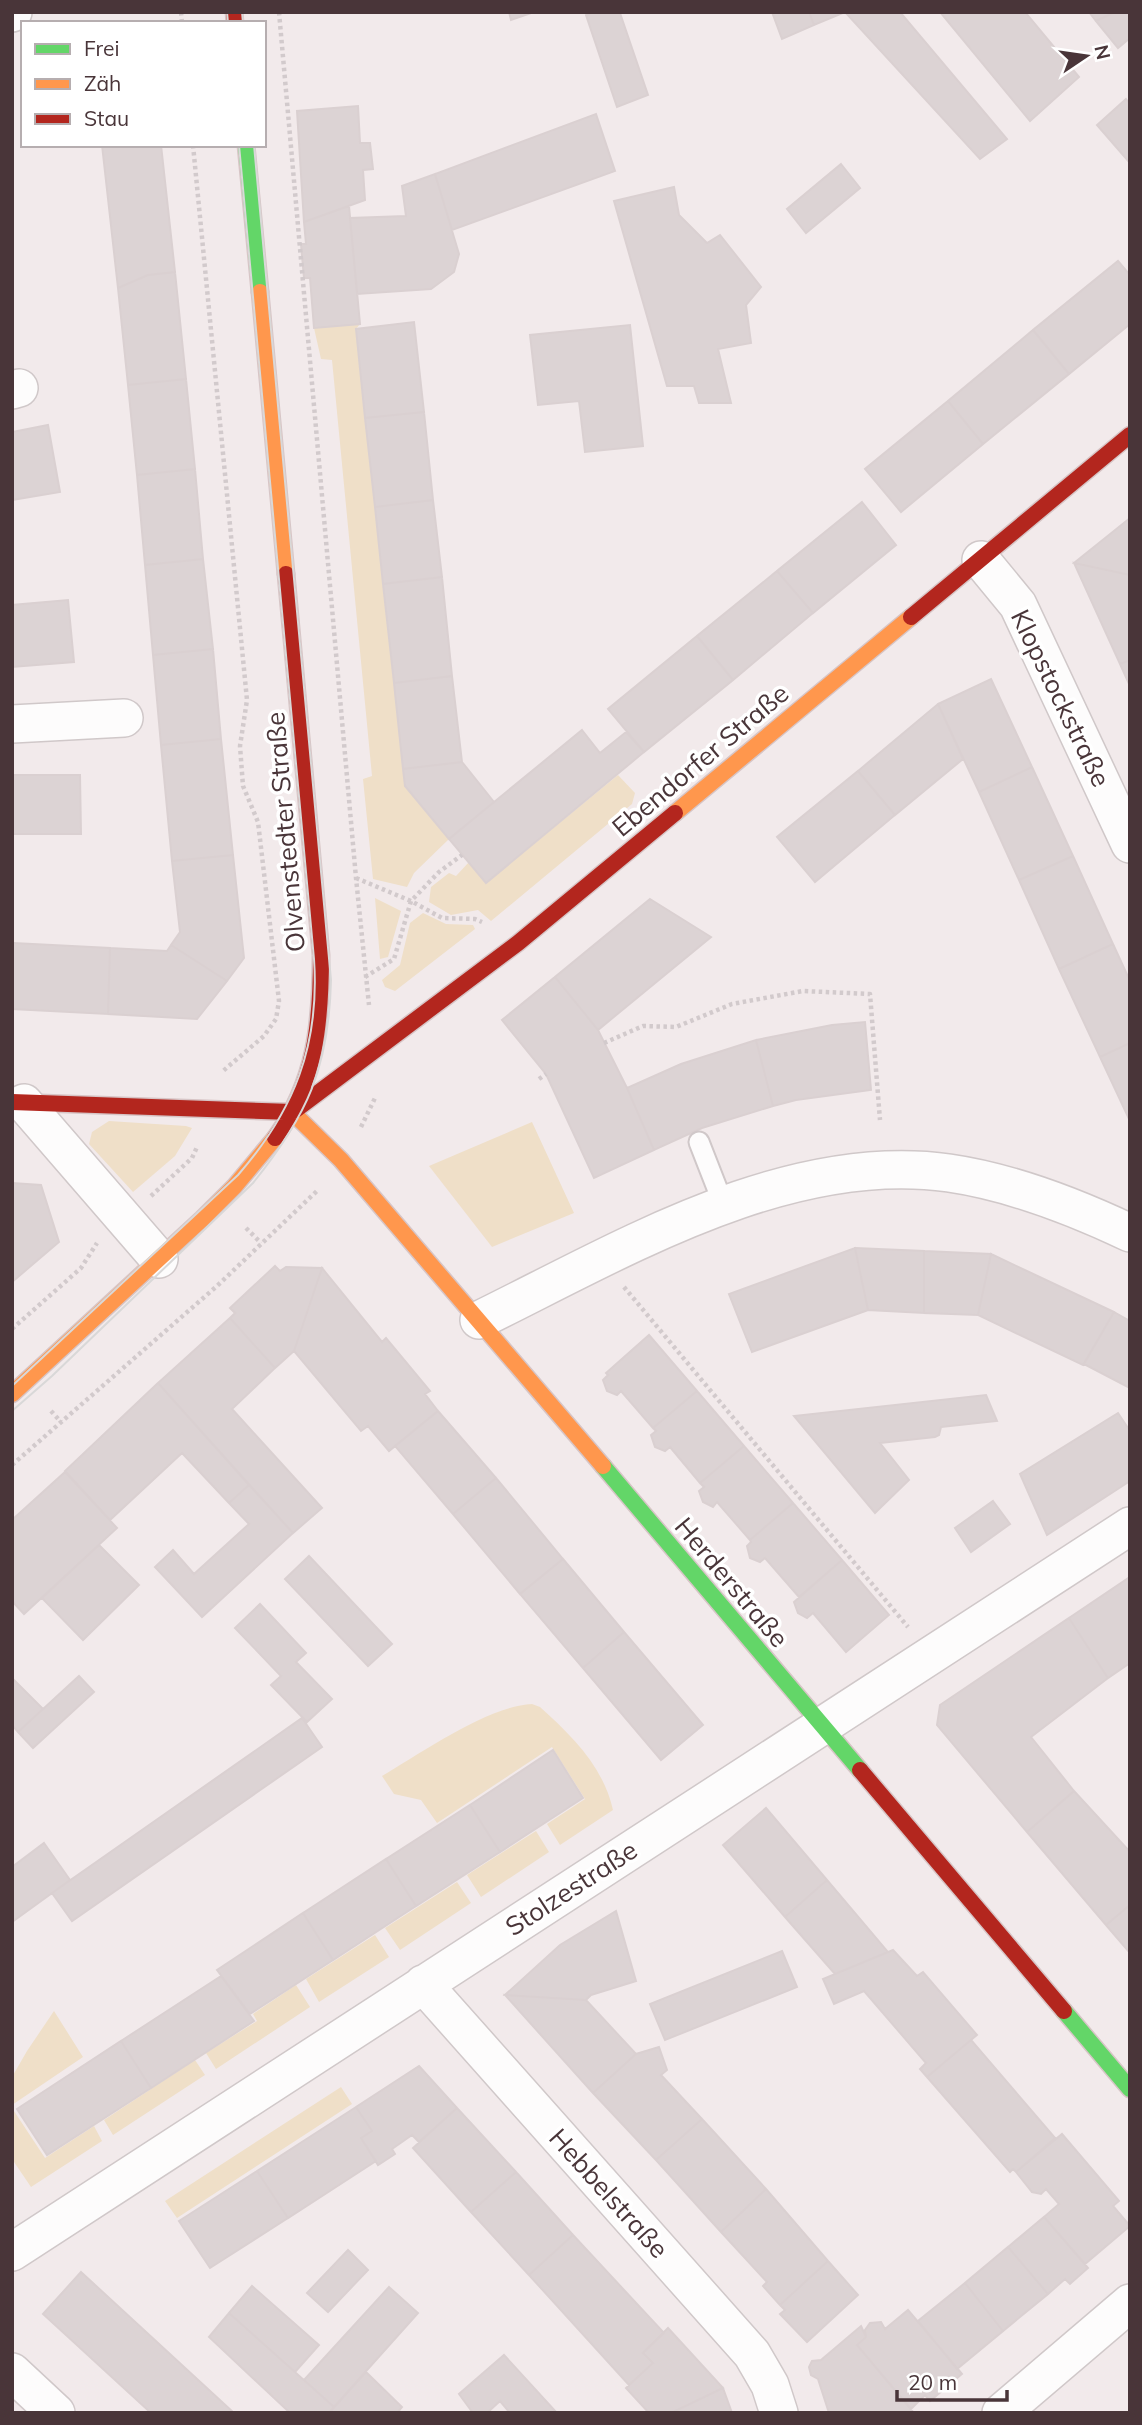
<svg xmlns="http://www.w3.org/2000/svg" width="1142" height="2425" font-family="Mulish,sans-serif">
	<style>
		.green { fill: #efdfc8 }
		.building { fill: #dcd3d4; stroke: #dad0d1; stroke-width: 2 }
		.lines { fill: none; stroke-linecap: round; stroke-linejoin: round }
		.lane-casing { stroke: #d0c8c9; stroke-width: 23 }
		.street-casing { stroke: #d0c8c9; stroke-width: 40 }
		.fast-casing { stroke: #d7c5c6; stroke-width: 19 }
		.slow-casing { stroke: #d7c5c6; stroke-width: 19 }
		.jam-casing { stroke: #d7c5c6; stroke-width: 19 }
		.path { stroke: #d2cacc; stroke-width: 4.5; stroke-dasharray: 3.5 3.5; stroke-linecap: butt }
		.lane { stroke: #fdfcfc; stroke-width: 19 }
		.street { stroke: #fdfcfc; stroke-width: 37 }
		.fast { stroke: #63d668; stroke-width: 16 }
		.slow { stroke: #ff974d; stroke-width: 16 }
		.jam { stroke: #b3261e; stroke-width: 16 }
		.tram { stroke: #d9d8d8; stroke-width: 2 }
		.labels { text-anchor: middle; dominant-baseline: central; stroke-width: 7; stroke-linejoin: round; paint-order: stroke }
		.street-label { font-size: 26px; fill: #493539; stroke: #fff }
	</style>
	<rect width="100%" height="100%" fill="#f2eaeb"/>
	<path class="green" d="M360,324l-4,5 49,457 44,53 -35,34 -7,14 -34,-8 -10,-100 9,-3 -40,-416 -11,-1 -7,-31z
		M618,775l17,18 -3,11 -141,117 -13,-11 -27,5 -22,-13 2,-15 18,-14 7,3 13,-14 17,21z
		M375,898l26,13 -13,46 -8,2z
		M423,913l23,11 27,1 2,4 -80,62 -10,-4 -3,-7 18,-15 10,-42z
		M109,1121l77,5 6,2 -17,28 -42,36 -44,-48 3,-12z
		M532,1122l42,91 -82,34 -63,-81z
		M532,1704l8,3c32,29 63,59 73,103l-53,35 -13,-21 38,-25 -33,-52 -115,76 -16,-23 -27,-6 -12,-18c39,-23 106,-70 150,-72z
		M536,1831l13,21 -68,45 -14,-22z
		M457,1882l14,21 -71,47 -15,-22z
		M375,1935l14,22 -70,45 -13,-23z
		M296,1985l14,22 -94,62 -10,-16 51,-32 -4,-7z
		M54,2011l29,46 -71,48v-28l15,-26z
		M195,2060l10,15 -92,60 -9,-15z
		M341,2087l11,17 -175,114 -12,-17z
		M12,2108l33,50 49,-32 8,15 -71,46 -19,-28z"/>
	<path class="building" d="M509,12h25l-23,8z
		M594,12h29l-3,1 28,82 -31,12 -31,-92z
		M772,12h37l5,13 -32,14z
		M809,12h36l-31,13z
		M845,12h55l107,127 -27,20z
		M940,12h85l54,65 -49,44z
		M1089,12h26l-19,9z
		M1115,12h15v26l-12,10 -22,-27z
		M1126,99l4,5v59l-33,-38z
		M358,106l2,37h10l3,26 -10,1 2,30 -61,22 -7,-111z
		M596,114l19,57 -163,59 -17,-56z
		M102,145h59l14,127 -27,3 -30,13z
		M841,164l19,24 -54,45 -19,-24z
		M435,174l24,80 -5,18 -23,17 -74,5 -7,-76 56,-2 -4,-30z
		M674,187l5,28 28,28 13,-8 41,52 -15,18 5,38 -33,6 13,54h-32l-5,-17h-27l-53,-185z
		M349,206l11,118 -46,4 -4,-50h-6l-3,-34h5l-2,-22z
		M1118,261l12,14v49l-61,50 -36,-44z
		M175,272l11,107 -58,6 -10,-97 30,-13z
		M414,322l10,90 -59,6 -9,-89z
		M630,325l13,121 -58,6 -6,-51 -41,4 -8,-70z
		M1033,330l36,44 -86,70 -35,-43z
		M186,379l9,90 -58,6 -9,-90z
		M948,401l35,43 -82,68 -36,-43z
		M424,412l9,88 -58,7 -10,-89z
		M48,425l12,67 -48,8v-68z
		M195,469l8,90 -58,6 -8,-90z
		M433,500l9,77 -59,7 -8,-77z
		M862,502l34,43 -83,68 -36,-42z
		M1130,518v57l-56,-12z
		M203,559l10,90 -60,6 -8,-90z
		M1074,563l56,12v85l-10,4z
		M777,571l36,42 -80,67 -36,-44z
		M442,577l10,99 -58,7 -11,-99z
		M68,600l6,62 -62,5v-62z
		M697,636l36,44 -89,72 -36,-43z
		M213,649l8,90 -60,6 -8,-90z
		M1130,660v26l-10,-22z
		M452,676l10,86 -59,7 -9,-86z
		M991,679l41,88 -53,25 -41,-88z
		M938,704l25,55 -68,56 -37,-44z
		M582,730l18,23 26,-21 18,20 -158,131 -37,-44z
		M221,739l12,116 -61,6 -11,-116z
		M462,762l32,40 -45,37 -44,-53 -2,-17z
		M1032,767l41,89 -54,24 -40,-88z
		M858,771l37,44 -80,67 -38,-45z
		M12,775h68l1,59h-69z
		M233,855l11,103 -17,23 -56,-36 9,-13 -8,-71z
		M1073,856l40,88 -54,25 -40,-89z
		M650,899l61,38 -113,93 -43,-53z
		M13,943l97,5 -2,66 -96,-5z
		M1113,944l17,37v62l-30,14 -41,-88z
		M171,945l56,36 -30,38 -89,-5 2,-66 57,3z
		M555,977l43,53 29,58 27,62 -60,28 -48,-104 -44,-54z
		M865,1022l6,68 -75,10 -23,6 -17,-66 76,-15z
		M756,1040l17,66 -71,22 -48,22 -27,-62 54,-24z
		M1130,1043v78l-30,-64z
		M12,1183l29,2 18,57 -47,40z
		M855,1248l13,62 -116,42 -23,-58z
		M855,1248l69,3v62l-56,-3z
		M924,1251l67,3 -13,61 -54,-2z
		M991,1254l123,58 -31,53 -105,-50z
		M275,1266l5,5 6,-4 36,1 -28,83 -19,17 -45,-50 5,-5 -5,-5z
		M322,1268l60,74 4,-4 44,53 -5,3 13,17 -49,40 -21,-25 -7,5 -67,-80z
		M1114,1312l16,9v67l-46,-24z
		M230,1318l45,50 -43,41 90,99 -29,25 -135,-150z
		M649,1335l48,56 -44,37 -32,-37 -4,4 -10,-4 -4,-11 5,-5 -2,-2z
		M158,1383l91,102 -20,18 -47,-50 -72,67 -45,-49z
		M697,1391l47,55 -44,37 -30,-36 -5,4 -10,-4 -4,-12 5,-4 -3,-3z
		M986,1395l11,26 -56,6 -2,8 -4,2 -55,6 29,37 -34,33 -81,-97z
		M438,1411l58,67 -43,36 -58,-68z
		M1118,1413l12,18v50l-83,54 -27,-61z
		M744,1446l49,57 -43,37 -33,-38 -4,5 -10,-5 -4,-11 5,-4 -4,-4z
		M65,1472l52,56 -93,86 -12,-13v-81z
		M496,1478l67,81 -43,35 -67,-80z
		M249,1485l44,48 -91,84 -47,-50 18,-17 21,24 55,-50 -20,-21z
		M993,1501l17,23 -39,28 -16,-24z
		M793,1503l49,57 -43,37 -34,-39 -5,4 -10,-4 -3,-12 4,-4 -1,-2z
		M99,1545l40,40 -56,55 -41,-42z
		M309,1556l83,88 -24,22 -83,-87z
		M563,1559l61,73 -41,36 -63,-74z
		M842,1560l47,55 -43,37 -33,-39 -6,5 -9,-5 -4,-11z
		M1130,1577v86l-22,15 -39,-60z
		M260,1604l46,49 -10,9 36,37 -25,23 -36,-37 10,-9 -46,-48z
		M1069,1618l39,60 -77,59 43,54 -47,41 -90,-107 3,-20z
		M624,1632l79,93 -42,35 -78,-92z
		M79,1676l15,16 -61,56 -15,-16z
		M12,1678l31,31 -25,23 -6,-7z
		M302,1718l20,29 -250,174 -20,-28z
		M553,1750l30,48 -83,54 -30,-47z
		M1074,1791l56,61v53l-24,20 -79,-93z
		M470,1805l30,47 -84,54 -30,-47z
		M766,1808l61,72 -42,37 -62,-72z
		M44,1843l26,37 -58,42v-55z
		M386,1859l30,47 -83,54 -30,-47z
		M827,1880l61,72 -53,22 -50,-57z
		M1130,1905v48l-24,-28z
		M616,1911l20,70 -45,14 -5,5 -81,-5 55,-50z
		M303,1913l30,47 -83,54 -33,-44z
		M893,1950l24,26 6,-4 54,63 -50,42 -7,-8 6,-6 -62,-72 -30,13 -11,-25z
		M782,1951l15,36 -132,53 -15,-36z
		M221,1976l33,45 -103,67 -30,-47z
		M505,1995l81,5 50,54 -43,39z
		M971,2040l84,98 -39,34 -3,-3 -3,3 -83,-95z
		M121,2041l30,47 -104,67 -30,-46z
		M659,2047l8,23 -6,5 41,44 -46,41 -63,-67 43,-39z
		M419,2066l38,42 -38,34 -7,-7 -20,14 3,5 -17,11 -17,-27 11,-7 -16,-24z
		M356,2107l16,24 -11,7 15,23 -88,57 -31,-47z
		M457,2108l59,64 -45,40 -58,-64z
		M702,2119l64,70 -45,43 -65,-72z
		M1062,2134l57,67 -6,5 17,20 -45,38 -41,-47 15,-13 -13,-15 -5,5 -9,-2 -16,-20z
		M257,2171l31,47 -78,50 -31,-47z
		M516,2172l57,63 -44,40 -58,-63z
		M766,2189l62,72 -48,44 -17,-19 4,-4 -46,-50z
		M1044,2217l44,51 -18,16 -5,-5 -17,15 -40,-47z
		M573,2235l91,98 -21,20 10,10 -24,22 -100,-110z
		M1008,2247l40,47 -45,37 -38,-48z
		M348,2250l20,20 -40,42 -21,-19z
		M828,2261l30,34 -51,47 -27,-28 5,-4 -5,-5z
		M81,2272l153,141h-83l-108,-99z
		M965,2283l38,48 -46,38 -39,-48z
		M252,2286l67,59 -24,27 -66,-59z
		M389,2287l29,26 -84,94 -30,-27z
		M908,2310l54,64 -32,27 -5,-6 -14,14 -54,-64 9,-8 -1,-7 5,-7 11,-1 4,7z
		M229,2313l105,94 -5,6h-43l2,-2 -79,-74z
		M861,2326l5,11 -9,8 57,68h-85l-11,-34 -7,-4 -2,-8 3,-6 9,-1z
		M668,2328l55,60 -52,25h-22l-23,-25 27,-25 -10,-10z
		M504,2355l53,58h-47l-10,-12 -13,12h-14l-14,-19z
		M366,2372l36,35 -5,6h-68z
		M723,2388l9,25h-61z"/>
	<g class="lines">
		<defs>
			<path id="lane" d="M699,1142l25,64"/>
			<path id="street" d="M12,13l1,-1
				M12,390l7,-2
				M981,560l37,45 112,239
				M12,724l112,-6
				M24,1103l135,156
				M479,1320c141,-69 307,-170 470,-147 62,9 124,33 181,60
				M423,1984l329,370 18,31 9,28
				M12,2252l1118,-726
				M12,2372l44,41
				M1001,2413l129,-110"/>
			<path id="fast" d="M246,145l14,147
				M603,1466l257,304
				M1064,2011l66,78"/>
			<path id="slow" d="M260,292l26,282
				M675,813l236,-196
				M292,1112l49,48 262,306
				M12,1394l190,-175 32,-32 41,-49"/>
			<path id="jam" d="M234,12l1,11
				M911,617l219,-182
				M12,1102l280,10
				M294,1111l224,-168 157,-130
				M275,1138c41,-57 46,-115 46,-183l-35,-381
				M860,1770l204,241"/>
		</defs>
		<use href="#lane" class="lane-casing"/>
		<use href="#street" class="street-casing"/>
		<use href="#fast" class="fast-casing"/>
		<use href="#slow" class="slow-casing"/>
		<use href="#jam" class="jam-casing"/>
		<path class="path" d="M181,12l1,11
			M279,12l77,866 13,127
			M193,145l54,555 -7,46 3,40 15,36 21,179 -3,18 -12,17 -41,35
			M356,878l55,23 31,17 33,1 7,3
			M365,977l29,-18 17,-58 28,-29 23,-17
			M604,1043l39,-17 33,1 56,-23 71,-13 67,3 10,126
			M539,1079l7,-5
			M361,1127l14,-29
			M151,1196l41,-38 5,-11
			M246,1228l15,15
			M624,1287l284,340
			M12,1329l69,-61 16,-25
			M51,1411l10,11
			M12,1465l205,-179 102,-97"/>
		<use href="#lane" class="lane"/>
		<use href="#street" class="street"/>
		<use href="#fast" class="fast"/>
		<use href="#slow" class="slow"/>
		<use href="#jam" class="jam"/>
		<path class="tram" d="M227,12l1,11
			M242,12l1,11
			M12,1386l226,-211c56,-64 82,-130 76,-216l-75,-814
			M12,1411l40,-35 201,-193c54,-67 76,-115 78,-203l-77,-835"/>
	</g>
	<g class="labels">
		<g class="street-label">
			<text transform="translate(1061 698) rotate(64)">Klopstockstraße</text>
			<text transform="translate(700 760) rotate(-40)">Ebendorfer Straße</text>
			<text transform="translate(285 832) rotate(-95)">Olvenstedter Straße</text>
			<text transform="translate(732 1582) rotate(50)">Herderstraße</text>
			<text transform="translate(571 1888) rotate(-33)">Stolzestraße</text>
			<text transform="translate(609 2193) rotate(48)">Hebbelstraße</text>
		</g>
	</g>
	<rect width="1142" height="2425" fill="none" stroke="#493539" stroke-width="28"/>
	<rect x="21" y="21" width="245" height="126" fill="#ffffff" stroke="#b6aeb0" stroke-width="2"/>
	<rect x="35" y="44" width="35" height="10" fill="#63d668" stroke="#b6aeb0" stroke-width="2"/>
	<text x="84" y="56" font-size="21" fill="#493539">Frei</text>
	<rect x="35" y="79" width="35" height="10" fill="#ff974d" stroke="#b6aeb0" stroke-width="2"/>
	<text x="84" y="91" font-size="21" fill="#493539">Zäh</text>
	<rect x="35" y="114" width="35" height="10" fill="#b3261e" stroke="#b6aeb0" stroke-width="2"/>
	<text x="84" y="126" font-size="21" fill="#493539">Stau</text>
	<g transform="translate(1086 56) rotate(77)" stroke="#ffffff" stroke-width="5" paint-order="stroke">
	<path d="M0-5L12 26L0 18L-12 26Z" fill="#493539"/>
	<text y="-10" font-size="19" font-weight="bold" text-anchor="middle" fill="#493539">N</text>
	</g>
	<path d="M897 2390v10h110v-10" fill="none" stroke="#493539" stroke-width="3.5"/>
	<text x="908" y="2390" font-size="21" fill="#493539" stroke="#ffffff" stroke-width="5" paint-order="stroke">20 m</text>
</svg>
